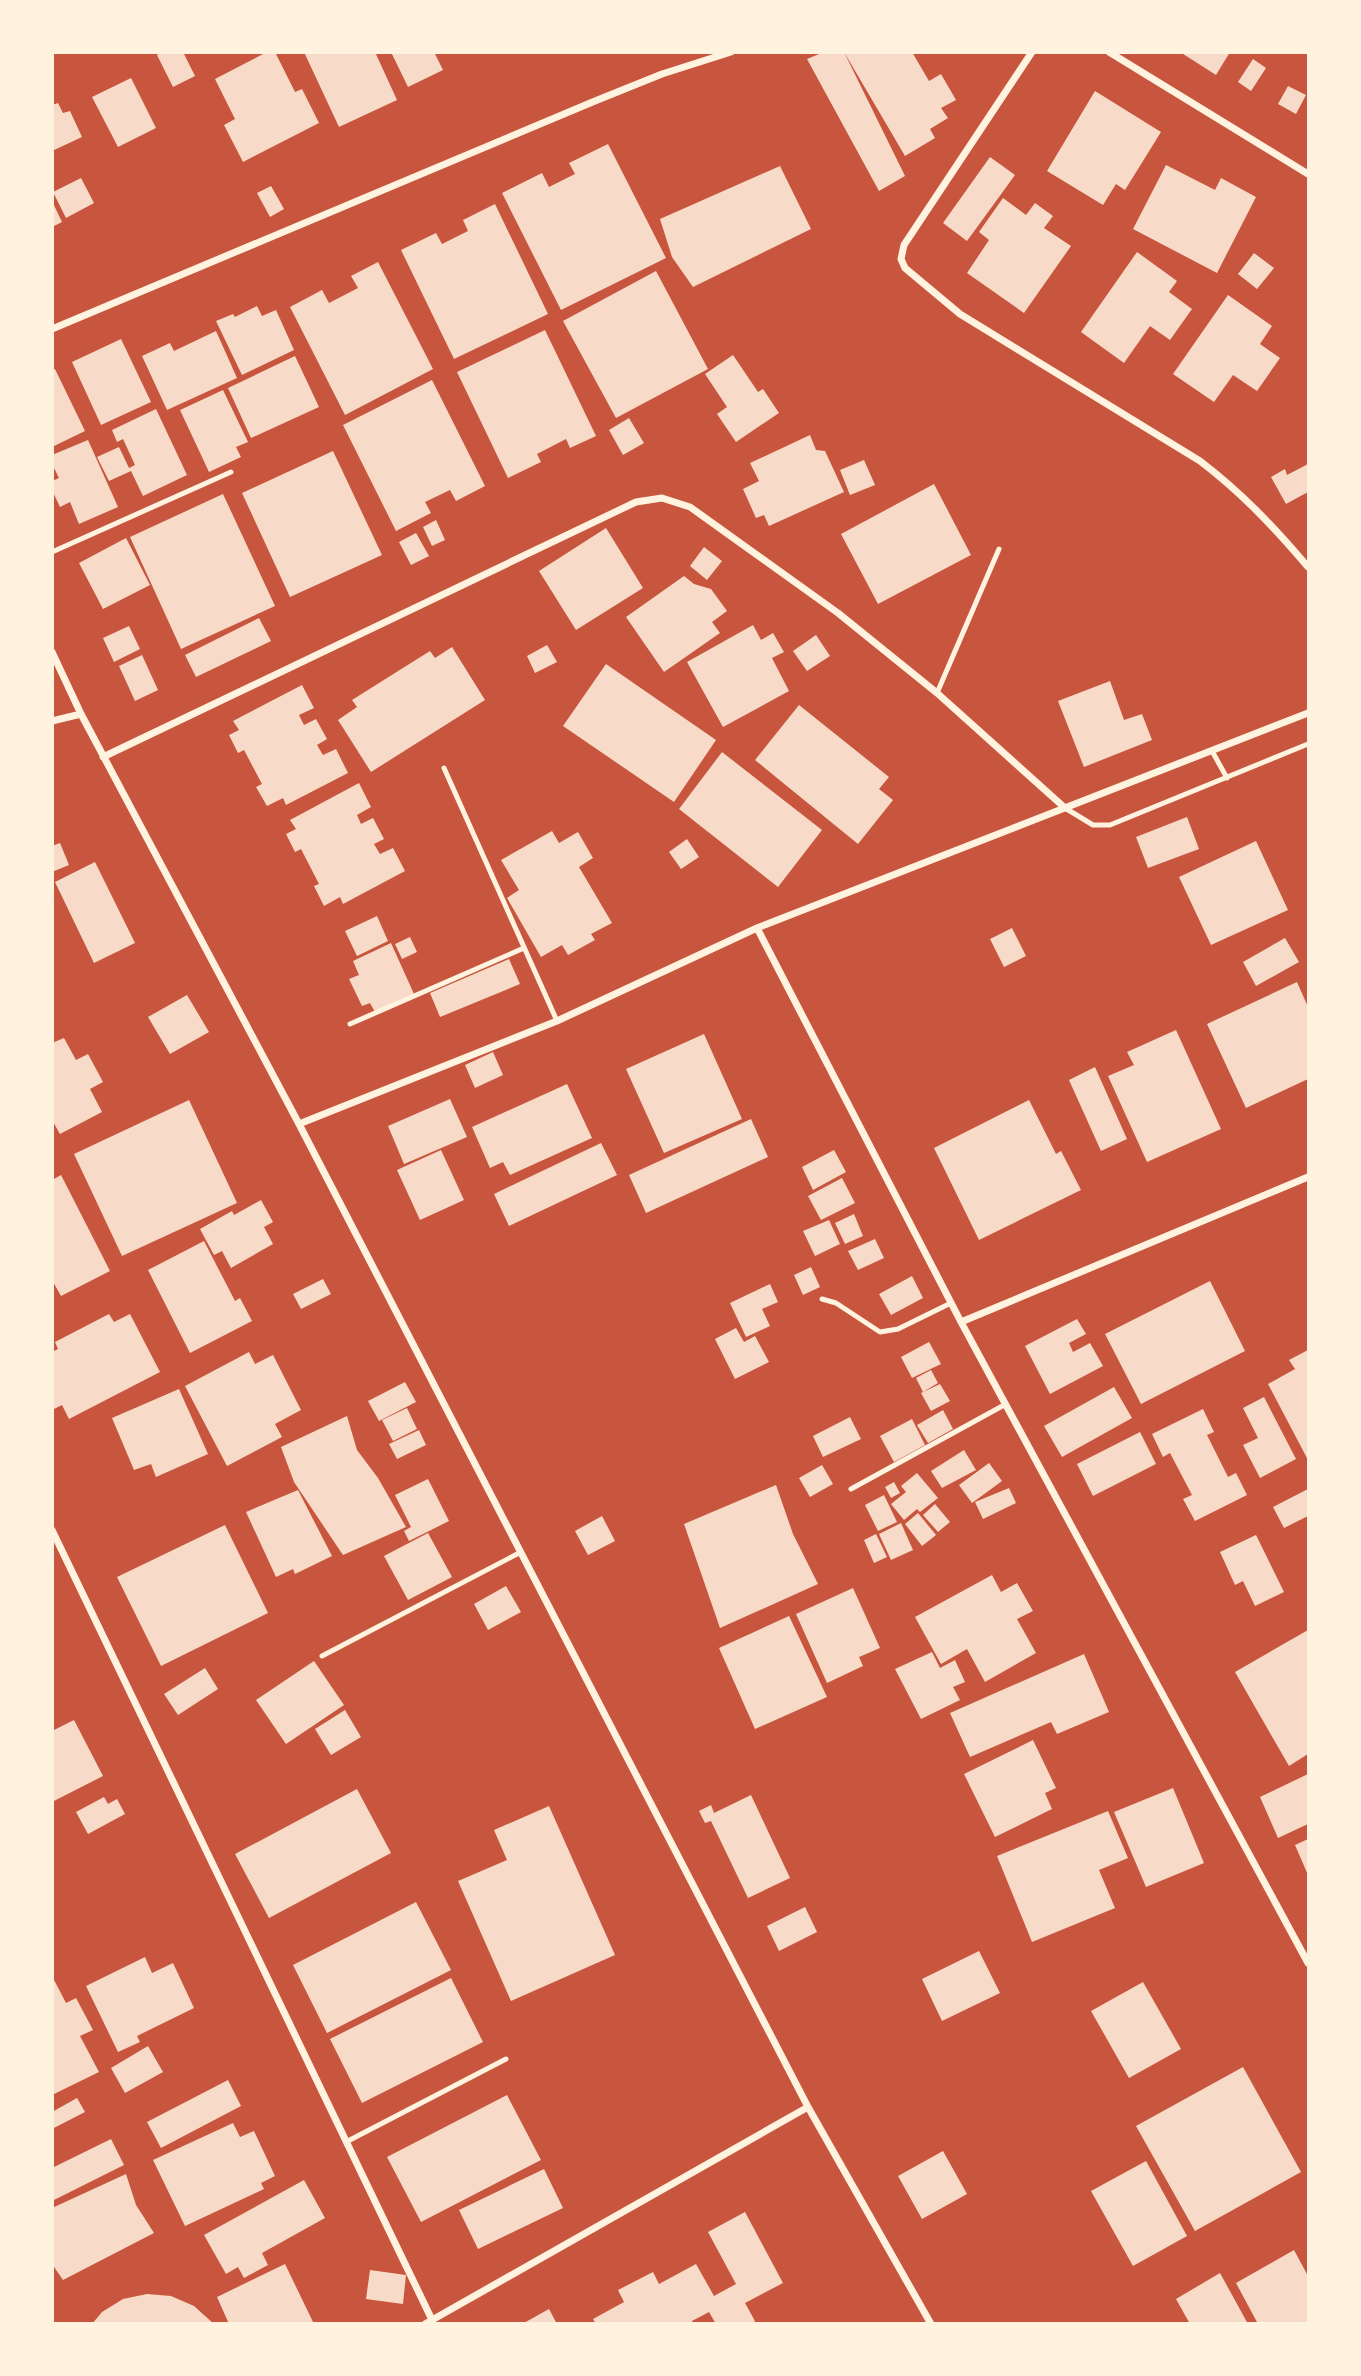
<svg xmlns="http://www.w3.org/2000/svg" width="1361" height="2376" font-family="'Varela Round',sans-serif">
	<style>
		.building { fill: #f7dbc8 }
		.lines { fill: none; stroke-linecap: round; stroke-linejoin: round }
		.service { stroke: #fff3e0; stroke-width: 5 }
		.minor { stroke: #fff3e0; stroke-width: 7 }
	</style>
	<rect width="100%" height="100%" fill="#c8553d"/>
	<path class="building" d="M162,52h21l12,24 -22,11 -16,-32z
		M267,52h8l20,40 7,-3 17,34 -76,39 -19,-37 11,-6 -20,-40z
		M304,52h71l22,48 -58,27z
		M391,52h43l9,18 -35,17z
		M824,52h20l61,124 -26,15 -72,-132z
		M844,52h68l17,29 12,-7 15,26 -15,8 7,10 -18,11 5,9 -30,18z
		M1180,52h50l-14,23z
		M1253,59l13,9 -15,23 -13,-9z
		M131,78l25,50 -38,19 -26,-50z
		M1288,86l18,9 -10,19 -18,-10z
		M1095,91l66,41 -36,58 -9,-6 -13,21 -56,-34z
		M58,103l5,10 7,-2 12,26 -30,14v-46z
		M608,144l58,114 -105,52 -59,-117 40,-20 7,14 26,-13 -6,-11z
		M990,157l25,18 -48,66 -24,-18z
		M1166,165l49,25 6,-12 35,19 -39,76 -84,-44z
		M780,166l31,63 -118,58 -21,-30 -12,-38z
		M81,178l13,25 -28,15 -13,-26z
		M271,186l13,23 -14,8 -13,-24z
		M1003,198l23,17 9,-12 18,13 -9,12 27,18 -47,67 -57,-40 22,-33 -10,-8z
		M52,201l10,21 -10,5z
		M495,204l53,110 -94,45 -53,-109 35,-17 6,11 26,-13 -5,-11z
		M1137,252l40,29 -8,11 23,17 -22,31 -20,-14 -26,37 -43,-31z
		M1254,253l20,15 -17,21 -19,-15z
		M378,262l55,107 -88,46 -55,-108 32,-17 7,13 29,-15 -7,-12z
		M656,271l52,98 -92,49 -53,-97z
		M1228,295l44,31 -12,18 20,14 -23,33 -24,-16 -19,27 -41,-28z
		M257,306l5,10 14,-6 18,40 -52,25 -26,-54 17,-7 2,3z
		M545,330l51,106 -26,12 -4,-9 -29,15 4,8 -33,16 -51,-106z
		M216,331l21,47 -70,32 -25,-54 28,-13 4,8z
		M121,339l30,63 -50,23 -29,-63z
		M733,355l25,37 5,-3 16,24 -43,29 -19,-28 10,-7 -22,-33z
		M295,356l24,51 -68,31 -23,-50z
		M55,369l30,62 -33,16v-77z
		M432,380l53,106 -29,15 -6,-11 -25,12 6,11 -35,18 -53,-106z
		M223,390l25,52 -12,5 5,10 -32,15 -29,-62z
		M156,409l31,66 -44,21 -12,-25 -22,10 -12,-24 22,-10 10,21 6,-3 -12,-26 -6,3 -5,-12z
		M629,418l15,25 -21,12 -14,-25z
		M810,435l6,15 9,1 19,41 -75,34 -5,-11 -8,3 -13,-29 16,-8 -9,-18z
		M88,440l30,67 -39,17 -9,-22 -10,5 -8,-17v-9l7,-3 -7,-14v-9z
		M333,451l49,104 -92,42 -48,-104z
		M864,460l11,25 -25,10 -10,-25z
		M1308,464v28l-22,12 -15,-27 14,-8 2,6z
		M934,484l37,71 -93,49 -37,-70z
		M223,494l52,112 -94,43 -51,-112z
		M436,520l9,20 -13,6 -9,-19z
		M606,528l37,60 -67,42 -37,-59z
		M416,533l13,23 -18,9 -12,-23z
		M126,538l24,47 -47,24 -24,-46z
		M704,547l18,14 -15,19 -17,-14z
		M684,576l10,8 17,5 16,22 -15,11 8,11 -56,39 -38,-55z
		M259,618l12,23 -75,36 -11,-22z
		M753,625l8,15 12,-7 11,19 -12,6 17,33 -66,36 -36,-65z
		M129,626l11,23 -26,13 -11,-24z
		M816,635l14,21 -23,15 -14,-20z
		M547,645l10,17 -22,11 -8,-17z
		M452,647l33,53 -114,72 -33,-52 19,-13 -5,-7 78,-49 5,7z
		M142,655l16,35 -23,11 -16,-35z
		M606,664l110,76 -42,62 -111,-76z
		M1110,681l14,39 18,-6 10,26 -68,27 -26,-66z
		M302,685l12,23 -15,7 5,10 12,-6 11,20 -10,6 6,10 13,-6 12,24 -62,32 -3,-7 -16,8 -11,-19 6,-3 -18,-34 -6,3 -9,-18 10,-5 -6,-9z
		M799,705l90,72 -10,12 14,11 -35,44 -103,-84z
		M722,752l100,78 -44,57 -99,-78z
		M359,783l12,24 -14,8 4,9 12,-6 11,21 -10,5 6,10 13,-6 12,23 -62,33 -3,-7 -16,9 -10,-20 5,-2 -18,-35 -6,3 -9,-18 10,-5 -6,-9z
		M1187,817l12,32 -51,19 -12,-31z
		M552,831l7,12 19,-11 15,26 -14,9 33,56 -21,11 4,6 -27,15 -6,-10 -21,12 -34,-59 12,-8 -18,-30z
		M687,839l12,18 -18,12 -12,-17z
		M1256,841l32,69 -77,35 -32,-68z
		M60,843l9,22 -17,7v-26z
		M95,862l40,81 -41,20 -39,-81z
		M377,916l11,25 -31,15 -12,-25z
		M1012,928l14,28 -22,11 -14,-28z
		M410,937l7,15 -15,7 -7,-15z
		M1285,938l14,24 -43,24 -13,-24z
		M391,943l23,51 -39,18 -5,-9 -8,3 -13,-27 10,-4 -6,-14z
		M509,959l11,25 -80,33 -10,-24z
		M1297,982l11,25v72l-62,29 -39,-84z
		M187,995l22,37 -39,22 -22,-37z
		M1176,1030l45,99 -74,33 -39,-86 26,-11 -7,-13z
		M704,1034l38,85 -78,34 -38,-84z
		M64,1038l12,22 12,-6 15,28 -13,7 12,23 -42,22 -8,-14v-77z
		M493,1052l10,23 -28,13 -10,-23z
		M1095,1067l32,72 -26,12 -32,-71z
		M567,1084l25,54 -82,37 -7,-13 -13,6 -18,-41z
		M450,1099l17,38 -63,27 -16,-38z
		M189,1100l48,103 -115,53 -48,-102z
		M1029,1100l27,54 5,-3 20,39 -102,50 -45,-92z
		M751,1119l17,38 -122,56 -17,-38z
		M601,1143l16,32 -108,51 -15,-32z
		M441,1150l23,50 -44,20 -23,-50z
		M834,1150l12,22 -33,18 -11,-23z
		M61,1175l49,96 -49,25 -9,-16v-100z
		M842,1178l13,25 -34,17 -13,-24z
		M261,1200l12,22 -9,5 9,17 -42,24 -9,-17 -8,4 -14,-26 32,-18 2,4z
		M854,1214l9,22 -18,8 -10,-21z
		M829,1220l11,24 -25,12 -12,-25z
		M875,1239l9,19 -26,12 -10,-19z
		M204,1241l31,60 5,-3 12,23 -62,32 -42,-83z
		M811,1267l9,20 -17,8 -9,-20z
		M912,1276l11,22 -32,17 -12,-21z
		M323,1279l8,15 -30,15 -8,-15z
		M1210,1281l35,70 -104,53 -36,-70z
		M770,1284l8,18 -16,7 8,17 -24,11 -16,-34z
		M109,1314l5,8 16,-8 30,58 -91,47 -7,-14 -10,5v-58l6,-3 -3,-7z
		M1077,1319l9,15 -17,9 4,9 17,-9 13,23 -53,28 -25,-48z
		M736,1328l8,14 11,-6 14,26 -34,17 -20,-40z
		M929,1342l12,22 -29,14 -11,-21z
		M1308,1350v110l-40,-76 27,-15 -6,-9z
		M249,1352l6,12 18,-9 28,55 -26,14 7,13 -55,29 -42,-80z
		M931,1370l7,13 -15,9 -7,-14z
		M405,1382l11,20 -37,19 -11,-20z
		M940,1384l10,17 -19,10 -10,-18z
		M1114,1387l18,31 -70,39 -18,-31z
		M179,1389l29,65 -52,23 -5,-13 -17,6 -22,-52z
		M1264,1397l32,62 -36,19 -17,-33 15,-7 -15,-30z
		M407,1408l10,21 -24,12 -11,-21z
		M1203,1409l11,23 -7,3 21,42 8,-4 11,22 -52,26 -12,-22 9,-4 -22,-42 -7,4 -11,-23z
		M943,1410l10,19 -25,14 -11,-18z
		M347,1416l10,34 21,28 28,49 -63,28 -49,-73 -13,-35z
		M850,1417l11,22 -38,18 -10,-21z
		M912,1419l13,26 -31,17 -14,-26z
		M419,1430l7,15 -29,14 -8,-15z
		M1140,1432l16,32 -63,32 -16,-32z
		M964,1450l12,20 -34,18 -11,-17z
		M989,1463l13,18 -30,22 -13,-18z
		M822,1465l11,19 -23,13 -11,-19z
		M917,1473l21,25 -18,14 -3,-3 -13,11 -13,-16 15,-12 -5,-6z
		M428,1479l21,42 -40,20 -5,-10 7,-4 -16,-32z
		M894,1482l6,11 -9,5 -6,-11z
		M776,1485l17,49 25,50 -98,44 -36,-104z
		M1009,1488l7,15 -33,16 -8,-17z
		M1308,1489v27l-24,12 -11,-21z
		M298,1490l34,66 -37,18 -2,-5 -17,8 -30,-65z
		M884,1495l13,27 -19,9 -13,-26z
		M935,1504l15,18 -12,10 -15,-17z
		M918,1513l18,22 -14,11 -17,-22z
		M602,1516l13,25 -27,14 -13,-24z
		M901,1523l12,27 -22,10 -12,-26z
		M225,1525l43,88 -107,53 -44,-89z
		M428,1533l24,44 -44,23 -24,-44z
		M876,1534l11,23 -13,6 -10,-23z
		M1256,1535l28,57 -29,14 -12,-25 -8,4 -15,-33z
		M992,1575l9,17 16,-9 16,28 -16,8 19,34 -51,29 -18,-33 -26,15 -26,-47z
		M506,1586l15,26 -33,18 -14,-26z
		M853,1588l27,60 -21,9 4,9 -36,17 -31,-69z
		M789,1616l38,81 -72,32 -36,-81z
		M1308,1630v124l-19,12 -54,-94z
		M932,1652l8,16 15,-8 10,22 -12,5 7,13 -39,19 -26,-50z
		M1084,1654l25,58 -52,22 -6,-12 -81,35 -20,-44z
		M314,1661l30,44 -58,39 -30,-44z
		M205,1668l13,21 -40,26 -14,-21z
		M345,1710l16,27 -30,18 -16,-26z
		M74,1720l29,56 -51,26v-71z
		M1033,1740l23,48 -11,5 7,16 -57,28 -31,-63z
		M1308,1774v50l-30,14 -18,-41z
		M1173,1788l31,75 -58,24 -32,-75z
		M357,1789l34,64 -122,65 -34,-64z
		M751,1795l39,83 -42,20 -37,-77 -6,2 -6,-12 12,-6 3,8z
		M104,1797l4,7 9,-5 8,15 -37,20 -12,-22z
		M549,1806l66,149 -104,46 -53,-120 49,-21 -13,-30z
		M1108,1811l20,47 -29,12 16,38 -83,34 -35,-86z
		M1308,1839v36l-13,-30z
		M416,1902l35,68 -124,63 -34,-68z
		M805,1907l12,25 -38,19 -12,-25z
		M979,1951l21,42 -58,28 -20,-42z
		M145,1957l7,16 21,-10 21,45 -57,28 3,6 -22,10 -32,-66z
		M52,1976l14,27 10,-5 17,32 -13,6 19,36 -47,23z
		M451,1978l32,64 -121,61 -32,-64z
		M1143,1982l38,67 -52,29 -38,-67z
		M148,2046l15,26 -38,21 -14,-25z
		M1243,2067l58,105 -106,59 -59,-105z
		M228,2080l13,26 -80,42 -14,-26z
		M507,2095l34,65 -120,62 -34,-65z
		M77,2098l8,14 -33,17v-17z
		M233,2123l7,14 14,-6 21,45 -14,7 3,6 -79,37 -32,-66z
		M111,2139l13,26 -72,36v-33z
		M943,2151l24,43 -45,25 -24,-43z
		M1146,2161l41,75 -54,30 -42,-75z
		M544,2169l19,39 -85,41 -19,-39z
		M126,2174l10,31 18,28 -91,47 -11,-16v-56z
		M304,2180l21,38 -63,35 6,12 -24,13 -6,-11 -12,7 -22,-39z
		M745,2212l38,71 -38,20 10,18 -4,3h-35l-7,-12 -17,9 1,3h-97l-3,-5 31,-17 -6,-12 35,-18 6,12 37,-20 18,32 22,-12 -28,-52z
		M1294,2250l14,26v48h-50l-22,-41z
		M285,2264l29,60h-85l-12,-27z
		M370,2270l36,5 -3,29 -37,-5z
		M1220,2273l28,51h-58l-14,-25z
		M147,2294l24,2 23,10 20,18h-122l10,-12 21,-13z
		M549,2309l8,15h-35z"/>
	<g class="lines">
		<path class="service" d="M52,552l179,-80
			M937,693l62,-144
			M1212,751l15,27
			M444,768l113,253
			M1065,808l28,17h17l198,-81
			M350,1024l174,-76
			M822,1299l14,4 44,29 18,-3 53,-26
			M851,1489l155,-85
			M322,1656l199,-104
			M346,2142l160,-83"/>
		<path class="minor" d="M1032,52l-128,193 -3,14 4,9 55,46 240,147c42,32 74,66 108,106
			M1109,52l199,122
			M52,329l543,-228 67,-27 69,-22
			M52,652l29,62 218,410 509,983 123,217
			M52,721l29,-7
			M103,757l533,-255 26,-4 28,9 148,106 99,80 128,115
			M757,928l204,394 347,641
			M299,1124l258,-103 200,-93 551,-215
			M961,1322l347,-145
			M52,1530l382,794
			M425,2324l383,-217"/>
	</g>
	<rect width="1361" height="2376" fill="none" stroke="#fff3e0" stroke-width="108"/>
</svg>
